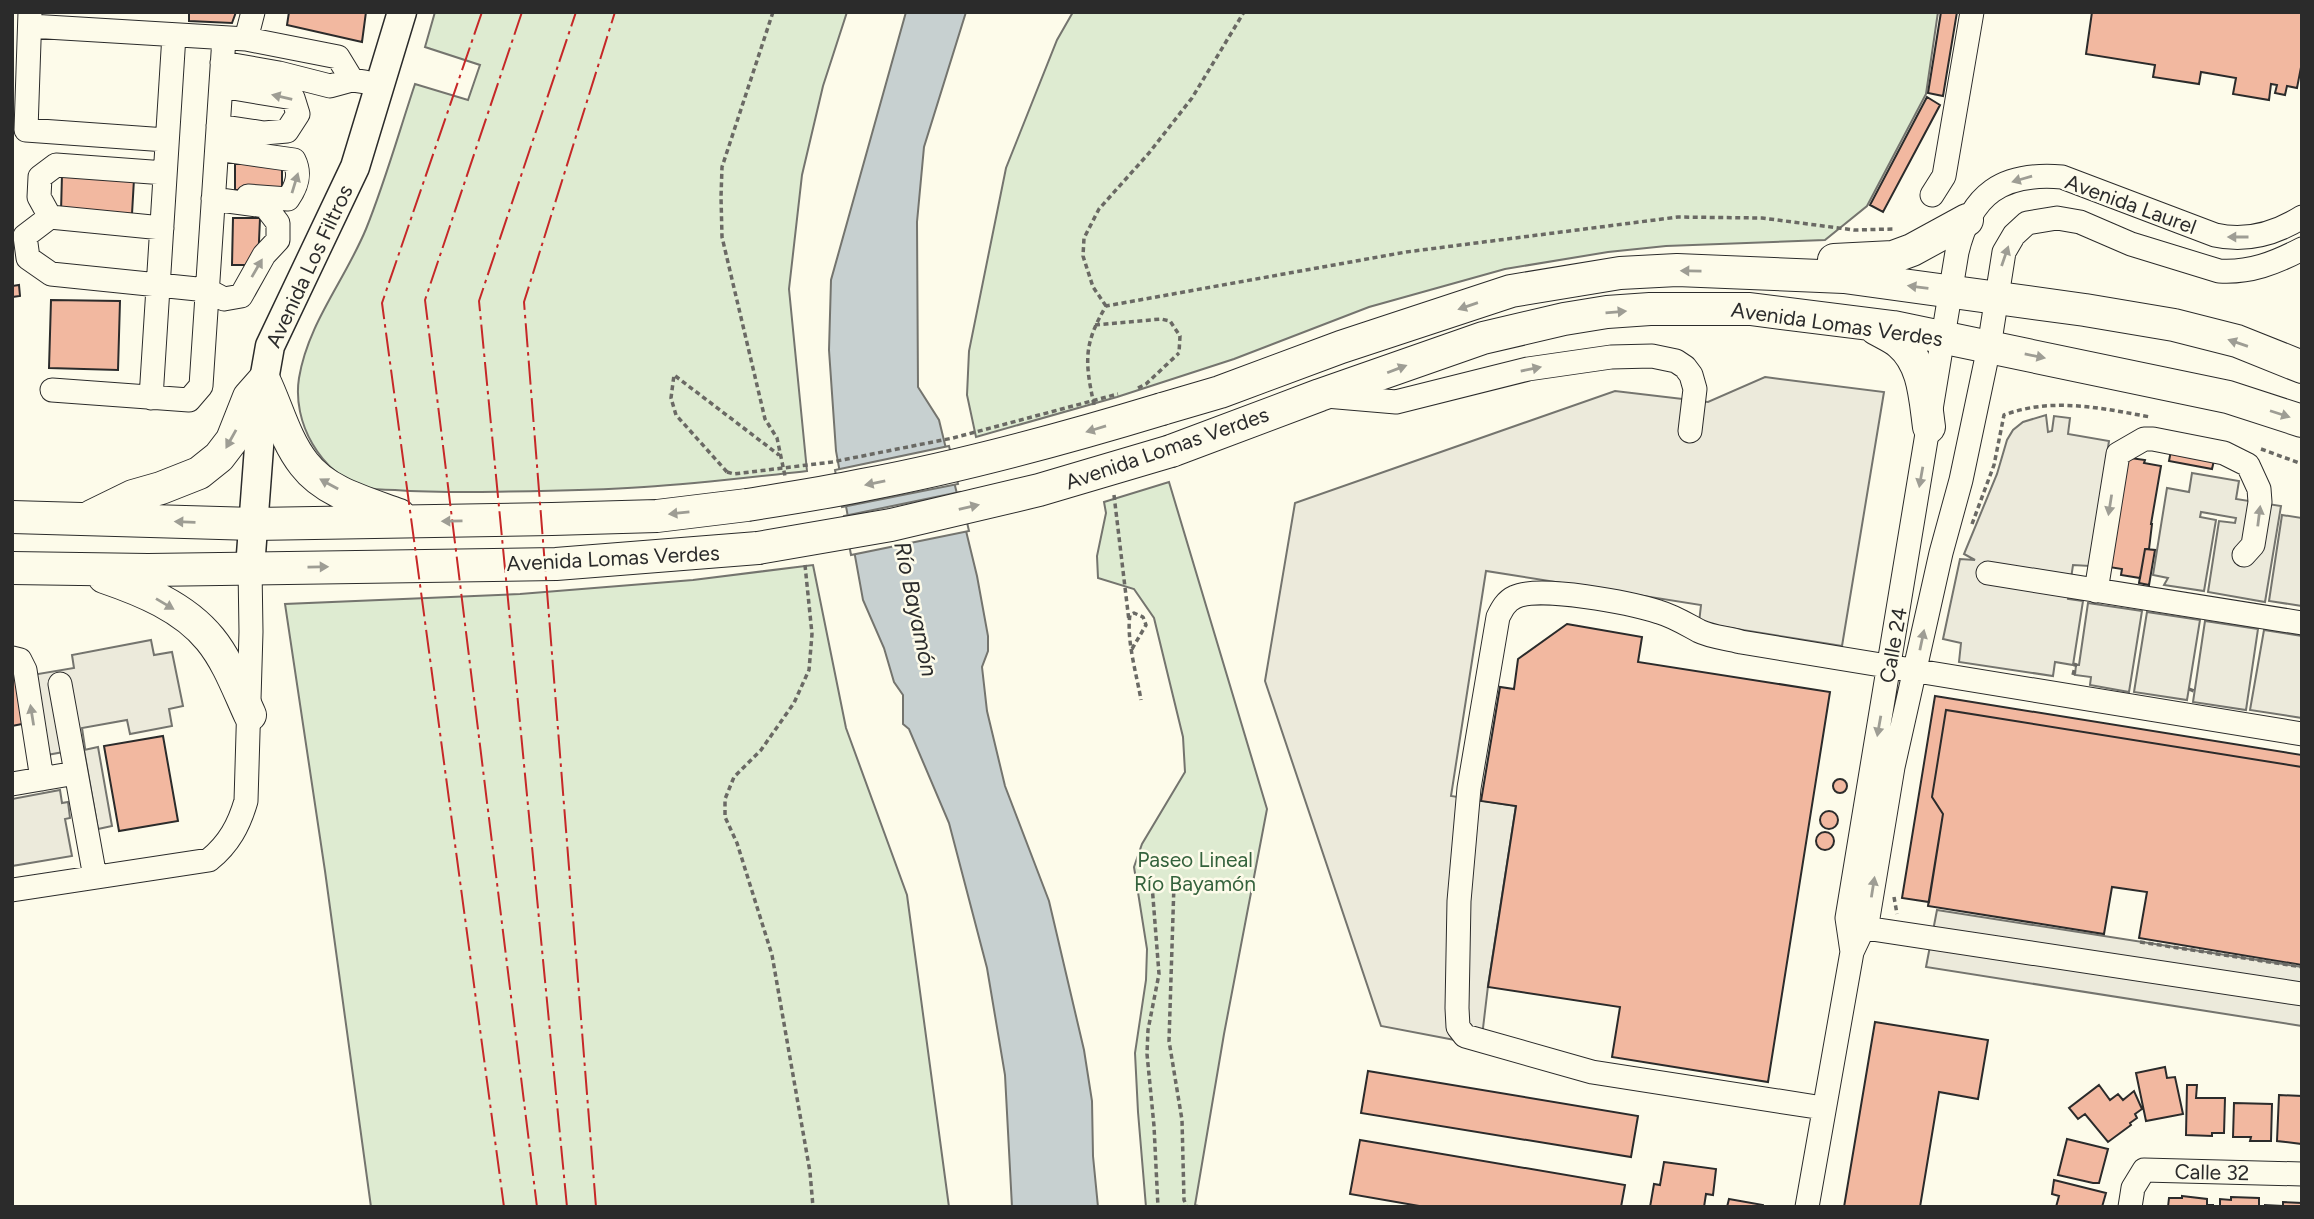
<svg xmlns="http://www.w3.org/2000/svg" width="2314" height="1219" font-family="Figtree,sans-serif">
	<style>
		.green { fill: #deebd1; stroke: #74746e; stroke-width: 2 }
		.parking { fill: #eceadb; stroke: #74746e; stroke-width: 2 }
		.water { fill: #c7d0d0; stroke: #74746e; stroke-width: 2 }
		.pier { fill: #fdfbea; stroke: #74746e; stroke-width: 2 }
		.building { fill: #f2b8a0; stroke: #2b2b2b; stroke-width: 2 }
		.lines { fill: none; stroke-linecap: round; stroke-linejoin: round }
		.minor-casing { stroke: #2b2b2b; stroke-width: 25 }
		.major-casing { stroke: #2b2b2b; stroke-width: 31 }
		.highway-casing { stroke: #2b2b2b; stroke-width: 34 }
		.path { stroke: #6a6964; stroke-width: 3.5; stroke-dasharray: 5 3.5; stroke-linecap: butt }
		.minor { stroke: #fdfbea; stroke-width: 23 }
		.major { stroke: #fdfbea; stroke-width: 28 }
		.highway { stroke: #fdfbea; stroke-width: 32 }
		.highway-bridge-casing { stroke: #2b2b2b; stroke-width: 34; stroke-linecap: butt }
		.path-bridge { stroke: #6a6964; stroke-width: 3.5; stroke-dasharray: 5 3.5; stroke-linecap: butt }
		.highway-bridge { stroke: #fdfbea; stroke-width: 32 }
		.power { stroke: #c62828; stroke-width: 2; stroke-dasharray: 24 5 3.5 5; stroke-linecap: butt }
		.oneway { fill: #9e9d94 }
		.labels { text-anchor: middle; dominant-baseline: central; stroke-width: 5; stroke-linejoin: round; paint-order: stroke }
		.street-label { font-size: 21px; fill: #2b2b2b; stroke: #fdfbea }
		.park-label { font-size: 21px; fill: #34623c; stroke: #fdfbea }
		.water-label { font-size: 23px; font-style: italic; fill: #2b2b2b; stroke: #fdfbea }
	</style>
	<rect width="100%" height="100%" fill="#fdfbea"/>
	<path class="green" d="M435,12h412l-24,74 -21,89 -13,114 18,182c-54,6 -109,13 -163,16 -57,4 -113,4 -169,5 -27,0 -53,0 -80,-2 -10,0 -21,0 -31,-3 -44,-14 -72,-65 -65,-109 9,-55 46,-98 67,-149 19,-47 33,-97 49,-145l53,16 12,-35 -55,-18z
		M1073,12h865l-12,82 -59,112 -42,34 -159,6 -58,6 -103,17 -136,38 -135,52 -117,38 -141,40 -9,-42 2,-44 37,-183 51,-128z
		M1169,482l98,327 -43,225 -29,171 7,2h-56l-8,-95 -3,-59 11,-73 1,-31 -13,-82 8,-23 43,-72 -2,-35 -29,-119 -20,-29 -36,-11 -1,-22 9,-43 -2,-11z
		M813,565l33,163 61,167 42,312h-578l-46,-336 -40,-267 235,-10 173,-14z"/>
	<path class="parking" d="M1765,377l119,15 -42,254 -143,-23 2,-18 -215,-34 -35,225 65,10 -28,180 -7,59 -100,-19 -116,-345 30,-178 320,-112 93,11z
		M2046,415l2,17 4,-1 2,-15 16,2 -2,16 41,7 -19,125 -17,-1 -5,34 15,2 -10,64 -18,-3 -2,14 -94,-14 2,-19 -18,-4 17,-80 15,1 -11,-6 33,-80 10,-34 6,-10 10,-8z
		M2192,473l47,8 -3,18 45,7 -16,96 -57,-10 11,-71 16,2 1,-5 -35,-6 -1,5 16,3 -12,71 -40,-6 4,-7 -15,-3 14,-87 22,4z
		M2282,515l20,3v88l-33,-5z
		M2088,603l54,8 -13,81 -39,-7 1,-8 -16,-2 1,-10h3z
		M2147,612l53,8 -13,80 -53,-8z
		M2205,621l53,8 -12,81 -53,-8z
		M2264,630l38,6v82l-52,-8z
		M151,640l3,15 18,-3 11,54 -14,3 3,17 -42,8 -3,-14 -45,8 3,20 -38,7 -15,-80 42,-7 -2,-13z
		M98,747l14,79 -14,3 -14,-79z
		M60,790l2,13 6,-1 2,16 -5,1 7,37 -60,10v-67z
		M1937,910l365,57v59l-376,-59z"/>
	<path class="water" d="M906,12h60l-42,135 -7,75 1,165 21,33 38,156 11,60v15l-6,16 5,44 18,75 44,115 35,149 8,51 1,55 5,51h-86l-7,-132 -18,-107 -38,-145 -40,-94 -6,-5v-29l-9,-13 -10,-34 -21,-48 -27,-149 -7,-101 2,-70z"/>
	<path class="pier" d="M949,446l9,38 -116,23 -7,-37z
		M960,492l9,39 -118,24 -7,-39z"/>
	<path class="building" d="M189,12h47l-4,11 -43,-2z
		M289,12h77l-4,30 -75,-17z
		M1941,12h16l-14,84 -15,-3z
		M2092,12h210v50l-5,26 -10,-2 -2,9 -10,-2 2,-8 -6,-1 -2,16 -36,-6 3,-16 -35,-6 -2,12 -46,-7 2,-12 -69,-11z
		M1927,97l13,8 -57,107 -13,-7z
		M235,164h47v33l-14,-7h-33z
		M62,174l72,5 -2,35 -71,-2z
		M233,218h27l-2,47h-26z
		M19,285l1,11 -8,1v-11z
		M51,300l69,1 -2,69 -69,-2z
		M2174,435l44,8 -6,26 -43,-8z
		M2123,457l22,3 -1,3 17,3 -10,58h1l-3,25h-4l-5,29 -19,-3 1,-6 -19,-3z
		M2145,549l10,1 -6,35 -10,-2z
		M1567,624l75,13 -4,25 192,30 -62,390 -156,-25 8,-50 -132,-20 28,-181 -35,-5 19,-114 14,2 4,-30z
		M19,666l8,57 -15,3v-59z
		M1935,696l367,59v12l-356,-57 -14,87 11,17 -14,88 -27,-4z
		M1946,710l356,57v198l-163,-27 8,-46 -35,-5 -8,47 -176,-28 15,-92 -11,-17z
		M163,736l15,85 -59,10 -15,-85z
		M1833 786a7 7 0 1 1 14 0a7 7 0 1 1-14 0Z
		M1820 820a9 9 0 1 1 18 0a9 9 0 1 1-18 0Z
		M1816 841a9 9 0 1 1 18 0a9 9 0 1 1-18 0Z
		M1875,1022l113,18 -10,59 -39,-7 -19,115h-76z
		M2165,1067l2,11 8,-1 8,37 -37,7 -10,-48z
		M1368,1071l270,45 -7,41 -270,-44z
		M2099,1085l11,15 8,-6 5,6 11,-9 8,18 -7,5 2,4 -7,5 1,2 -23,17 -23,-28 -7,5 -9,-11z
		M2187,1085h10l-1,13h29l-1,35h-12v3l-26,-1z
		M2279,1095l23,1v48l-25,-3z
		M2234,1103l38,1 -1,37h-21l1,-4h-18z
		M2067,1139l41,10 -9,34h-6l-35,-8z
		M1360,1140l265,45 -4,22h-196l-75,-13z
		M1664,1162l52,7 -3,26 -7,-1 -2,13h-54l4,-23 6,1z
		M2054,1180l52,13 -4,14h-46l3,-11 -7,-2z
		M2182,1196l25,3v6h6v2h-45l1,-9h13z
		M2231,1197l28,1v9h-39v-8l11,1z
		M1729,1199l34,6v2h-36z
		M2283,1202l19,1v4h-37v-2l18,1z"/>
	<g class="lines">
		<defs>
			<path id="minor" d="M30,12l-4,118 140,10
				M30,26l216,13 92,18 14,23
				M246,39l7,-27
				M222,63l57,10 51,13 22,-6 13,2
				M218,126l46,7 23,-2 11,-17 -5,-16 -72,-12
				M217,149l77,11c7,14 3,26 -6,39l-40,-3
				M1932,195l12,-19 28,-164
				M50,217l-25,19 3,22 23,16 156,16 17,9 17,-3 23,-41 14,-15v-17l-13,-17 -52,-7
				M162,228l-112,-11 -11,-20 1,-20 16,-12 109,8
				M52,390l137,10 12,-14 23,-348
				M1326,396l70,6 132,-33 83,-12 41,-1 24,5 9,6 6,8 4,14 -5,42
				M151,398l23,-363
				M1988,573l314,50
				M2096,591l22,-137 26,-15h9l71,14 24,12 11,24 1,13 -7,43 -9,10
				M12,658l8,2 5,10 17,109
				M60,684l35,193
				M12,784l64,-11
				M12,890l197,-30c20,-16 30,-35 37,-59l5,-169 -1,-64
				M1852,926l450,68
				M1852,952l-5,-34 110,-666c14,-58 45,-80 105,-75l153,58c31,7 60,-1 87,-18
				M1823,1108l-231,-36 -127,-36 -7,-9 -1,-19 2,-107 10,-113 29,-171c4,-8 8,-16 17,-20 24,-12 116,6 144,15 14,4 27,12 40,19 12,6 28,7 42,11l561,92
				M1807,1207l45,-255 16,-34 25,-151 48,-214 20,-73 28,-133 15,-95 10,-17 13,-12 30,-5 23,4 51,22 88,27c31,2 56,-8 83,-22
				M2130,1207l3,-19 11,-18 158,4"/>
			<path id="major" d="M250,568l14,-188 6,-34 85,-179 47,-155"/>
			<path id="highway" d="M1834,260l59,-3 19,-7 55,-30
				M1875,328c8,5 18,9 25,15 24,20 25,55 29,84
				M1162,409l58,-17 121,-45 170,-56 109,-18 57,-3 167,7 241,33 89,15 63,16 65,26
				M1171,451l149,-56 163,-57 81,-19 43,-7 43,-3h100l143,18 335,70 74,24
				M92,516l41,-20 28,-8 38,-15 20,-16 13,-17 17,-43 15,-17c13,27 21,60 40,84 22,29 63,39 95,51
				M12,517l242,7 298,-5 105,-3 90,-11
				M12,568l136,2 408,-6 202,-16
				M104,577c38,13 80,30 106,62 18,22 28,50 40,76"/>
		</defs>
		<use href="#minor" class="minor-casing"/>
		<use href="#major" class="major-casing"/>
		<use href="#highway" class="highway-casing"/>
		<path class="path" d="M773,12l-51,155 -1,30 1,40 43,182 12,19 8,38
			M1106,306l-13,-19 -10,-31 1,-18 15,-29 50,-56 43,-55 52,-86
			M1095,325l66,-6 9,2 10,15 -1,17
			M1094,405c-9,-43 -11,-60 12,-99l300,-54 272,-35 84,1 92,12 39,-1
			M2261,449l41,15
			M727,472l-51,-57 -5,-17 3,-23 105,80
			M1114,495l15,126
			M1972,524l22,-59 10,-50c48,-18 97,-7 146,2
			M805,565l7,69 -3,36 -15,33 -33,47 -27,27 -9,22v18l12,26 35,112 38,217 3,35
			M1132,649l14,-24 -3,-8 -9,-4 -4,2c-4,24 7,61 11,85
			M2073,675l3,-12
			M2189,689l5,2
			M1174,884l-5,157 13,79 2,80 3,7
			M1152,885l7,89 -11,56 -1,24 7,72 4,81
			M1894,897l3,17
			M2140,942l162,25"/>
		<use href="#minor" class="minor"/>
		<use href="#major" class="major"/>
		<use href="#highway" class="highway"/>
		<defs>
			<path id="highway-bridge" d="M747,505c38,-6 77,-12 116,-20 101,-19 200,-46 299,-76
				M758,548l133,-23 148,-35 132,-39"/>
		</defs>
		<use href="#highway-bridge" class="highway-bridge-casing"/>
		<path class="path-bridge" d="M1138,388l8,-4 33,-31
			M727,472l7,2 98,-12 121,-24 165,-44"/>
		<use href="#highway-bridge" class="highway-bridge"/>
		<path class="power" d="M482,12l-100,291 122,904
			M522,12l-97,288 112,907
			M567,1207l-88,-906 97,-289
			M596,1207l-72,-905 91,-290"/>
	</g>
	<defs><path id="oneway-solid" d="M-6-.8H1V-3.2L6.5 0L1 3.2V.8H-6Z" transform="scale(1.75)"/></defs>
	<g class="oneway">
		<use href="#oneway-solid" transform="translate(282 97) rotate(-167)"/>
		<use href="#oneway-solid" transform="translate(2022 179) rotate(164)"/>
		<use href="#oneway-solid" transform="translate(295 183) rotate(-73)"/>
		<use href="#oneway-solid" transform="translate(2238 237) rotate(180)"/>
		<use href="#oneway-solid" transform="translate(2005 256) rotate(-71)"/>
		<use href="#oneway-solid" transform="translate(257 268) rotate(-60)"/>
		<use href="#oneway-solid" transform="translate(1691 271) rotate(-179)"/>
		<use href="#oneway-solid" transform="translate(1918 287) rotate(-173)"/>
		<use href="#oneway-solid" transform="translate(1468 306) rotate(161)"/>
		<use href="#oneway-solid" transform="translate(1616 312) rotate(-5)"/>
		<use href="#oneway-solid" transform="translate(2238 343) rotate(-161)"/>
		<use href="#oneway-solid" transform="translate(2035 356) rotate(11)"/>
		<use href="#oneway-solid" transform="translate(1397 369) rotate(-21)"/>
		<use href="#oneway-solid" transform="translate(1531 369) rotate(-11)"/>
		<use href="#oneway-solid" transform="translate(2280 414) rotate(18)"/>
		<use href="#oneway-solid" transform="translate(1096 429) rotate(163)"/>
		<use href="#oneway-solid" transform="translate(231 439) rotate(119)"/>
		<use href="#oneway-solid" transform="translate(1921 477) rotate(100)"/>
		<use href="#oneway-solid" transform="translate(875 483) rotate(168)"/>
		<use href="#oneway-solid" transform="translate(329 484) rotate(-151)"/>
		<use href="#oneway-solid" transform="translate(2110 505) rotate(99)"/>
		<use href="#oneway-solid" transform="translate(969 507) rotate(-13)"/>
		<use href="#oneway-solid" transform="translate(679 513) rotate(174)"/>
		<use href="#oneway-solid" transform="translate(2259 516) rotate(-83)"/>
		<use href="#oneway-solid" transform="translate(452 521) rotate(179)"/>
		<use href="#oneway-solid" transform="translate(185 522) rotate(-178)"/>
		<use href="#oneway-solid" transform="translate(318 567) rotate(-1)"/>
		<use href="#oneway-solid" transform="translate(165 604) rotate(31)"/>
		<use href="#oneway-solid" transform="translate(1922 640) rotate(-78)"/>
		<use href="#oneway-solid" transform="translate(32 715) rotate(-99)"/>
		<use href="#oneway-solid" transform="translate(1879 726) rotate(100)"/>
		<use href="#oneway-solid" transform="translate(1873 887) rotate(-81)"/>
	</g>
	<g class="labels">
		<g class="street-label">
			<text transform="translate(2131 204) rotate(20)">Avenida Laurel</text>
			<text transform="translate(309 266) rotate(-65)">Avenida Los Filtros</text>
			<text transform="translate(1837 324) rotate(8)">Avenida Lomas Verdes</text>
			<text transform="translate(1167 448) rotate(-19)">Avenida Lomas Verdes</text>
			<text transform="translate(613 558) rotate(-3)">Avenida Lomas Verdes</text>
			<text transform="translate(1893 645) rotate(-80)">Calle 24</text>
			<text transform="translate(2212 1172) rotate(1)">Calle 32</text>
		</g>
		<g class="park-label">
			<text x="1195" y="859">Paseo Lineal<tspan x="1195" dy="24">Río Bayamón</tspan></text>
		</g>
		<g class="water-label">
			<text transform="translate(916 609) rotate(78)">Río Bayamón</text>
		</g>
	</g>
	<rect width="2314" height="1219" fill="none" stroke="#2b2b2b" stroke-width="28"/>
</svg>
